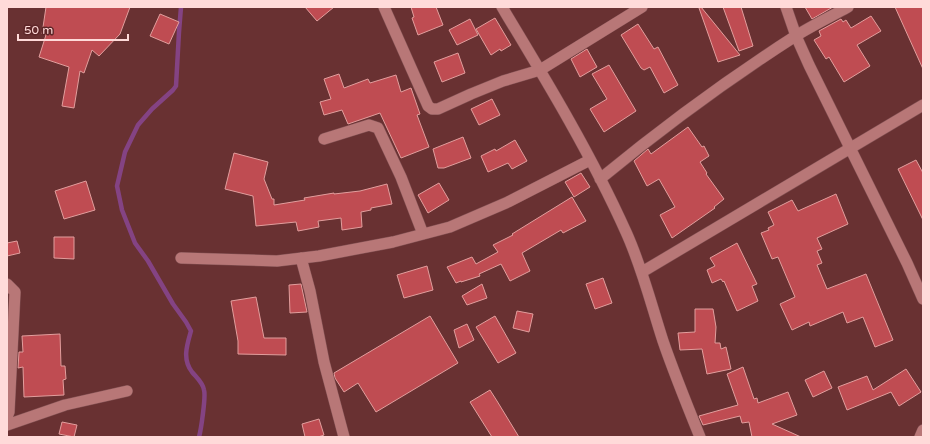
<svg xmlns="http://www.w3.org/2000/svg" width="930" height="444" font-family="'Varela Round',sans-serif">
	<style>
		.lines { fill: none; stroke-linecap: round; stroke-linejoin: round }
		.stream { stroke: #844383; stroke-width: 4.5 }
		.building { fill: #bf4c52; stroke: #e29e9d }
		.minor-casing { stroke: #825153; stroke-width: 12 }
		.minor { stroke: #b87777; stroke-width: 11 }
	</style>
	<rect width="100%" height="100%" fill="#693132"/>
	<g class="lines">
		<path class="stream" d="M181,7l-2,25 -3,54 -3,4 -21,19 -14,16 -13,27 -8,34 5,24 13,33 13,18 25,43 13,18 5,9c-4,14 -9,28 1,41 5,6 11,11 12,18 2,6 -3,40 -5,47"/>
	</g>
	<path class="building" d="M46,7h84l-10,27 -21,22 -7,-6 -8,23 -4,-2 -6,37 -12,-2 7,-39 -30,-10 7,-22 -4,-1z
		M305,7h29l-17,14z
		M411,7h25l7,18 -25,10 -6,-17 2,-1z
		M701,7l39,48 -22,7 -19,-54z
		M723,7h18l12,39 -14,5z
		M805,7h28l-21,12z
		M895,7h28v62z
		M160,14l19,8 -10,22 -19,-8z
		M871,16l10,15 -24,14 13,21 -26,16 -15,-25 -3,2 -12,-19 7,-4 -2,-5 22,-12 2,3 3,-2 5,8z
		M495,18l16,27 -10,6 -1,-2 -9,6 -15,-26z
		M470,19l8,16 -21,10 -8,-15z
		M638,24l16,25 4,-2 20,38 -14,8 -14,-26 -6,3 -3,-2 -20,-33z
		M587,49l10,18 -17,10 -9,-18z
		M458,53l7,20 -23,9 -8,-20z
		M609,65l27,46 -32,21 -14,-23 17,-10 -15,-25z
		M339,74l5,14 24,-9 2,4 26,-8 5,17 10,-4 9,26 -3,1 12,32 -28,11 -21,-45 -32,11 -6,-14 -18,5 -4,-13 11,-3 -7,-20z
		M492,99l8,16 -21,10 -8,-16z
		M688,127l14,20 2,-1 5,10 -9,6 7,11 -1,1 18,25 -10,8 1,1 -43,30 -12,-23 15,-8 -16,-28 -12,7 -13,-25 14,-12 3,5z
		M463,137l8,21 -27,10h-6l-5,-19z
		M515,140l12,21 -15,8 -4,-6 -20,9 -7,-16 14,-7 1,2z
		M234,153l34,9 -4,17 8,20h2v6l31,-5 -1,-2 30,-5v1l26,-3 27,-7 5,20 -21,4v2l-10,2 1,15 -20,3 -1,-12 -23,3 1,6 -21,4 -2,-9 -40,4 -3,-30 -28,-7z
		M916,160l7,13v47l-25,-51z
		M581,173l9,14 -16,10 -9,-15z
		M86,181l9,29 -31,9 -9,-28z
		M439,183l10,17 -21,13 -10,-18z
		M836,194l12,30 -31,14 5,11 -5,2 5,12 -5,2 10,24 39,-15 27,66 -18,7 -12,-30 -16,6 -4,-11 -33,14 -1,-4 -17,8 -12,-26 15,-7 -17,-40 -6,2 -11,-26 8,-3 -1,-2 6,-3 -6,-13 24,-12 6,11z
		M572,197l14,24 -23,12 -2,-3 -39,23 8,18 -20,10 -9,-17 -22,10 1,2 -19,6v-1l-5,2 -9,-16 25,-10 4,7 22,-12 -5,-7 20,-10 -1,-1z
		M54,237h20v22l-20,-1z
		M17,241l3,12 -13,3v-13z
		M737,243l20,41 -5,2 6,15 -21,10 -13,-30 -1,1 -2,-3 -9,4 -5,-13 8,-4 -5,-8z
		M427,266l6,24 -29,8 -7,-23z
		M603,278l9,25 -17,6 -9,-25z
		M301,284l6,28 -17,1 -1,-28z
		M482,284l5,14 -20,7 -5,-9z
		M256,297l8,41h22v17l-48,-1v-13l-7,-40z
		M695,309h18l3,18 -1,16h5l1,6 5,-2 5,22 -24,5 -5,-25 -22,1 -2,-17 17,-1z
		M517,311l16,3 -4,18 -16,-4z
		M430,316l28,47 -82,49 -18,-29 -14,9 -9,-14 -1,-5z
		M495,316l21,37 -18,10 -22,-36z
		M467,324l7,16 -15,8 -5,-18z
		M60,334l1,32h4l1,13 -3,1 1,15 -40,2 -1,-30 -5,1 1,-16h4l-1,-16z
		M743,367l11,32 3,-1 1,5 30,-11 9,23 -25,9 29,13h-49l-3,-15 -7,1 -2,-7 -37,9 -4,-9 39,-11 -11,-31z
		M906,369l15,23 -22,14 -8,-14 -44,18 -9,-23 29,-11 6,14z
		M824,371l8,17 -19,9 -8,-17z
		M490,390l7,11 22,36h-27l-22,-35z
		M319,419l5,16 -6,2h-13l-3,-13z
		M62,422l15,3 -3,12 -15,-3z"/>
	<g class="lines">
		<defs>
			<path id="minor" d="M384,7l44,99 4,3h6l33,-15 32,-13 37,-11 102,-63
				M502,7c44,73 89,147 124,225 16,35 25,72 37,109 11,32 24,64 37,96
				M786,7l10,29 13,29 98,198 16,36
				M324,139l45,-14 9,3 23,49 22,57
				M600,179c62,-51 127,-99 194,-142 17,-11 36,-20 54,-30
				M181,258l96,3 42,-5 74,-14 57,-15 58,-25 82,-42
				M301,258l9,33 14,71 20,75
				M642,272l281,-167
				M7,284l8,8 -6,120 -2,5
				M7,425l58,-20 62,-14
				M920,437l3,-7"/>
		</defs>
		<use href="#minor" class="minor-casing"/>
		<use href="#minor" class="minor"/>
	</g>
	<rect width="930" height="444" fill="none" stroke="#ffdad9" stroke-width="16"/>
	<path d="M18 34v6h110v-6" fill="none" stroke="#ffdad9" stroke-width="2"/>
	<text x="24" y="34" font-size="12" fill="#ffdad9" stroke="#5d2628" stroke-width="3" paint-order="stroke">50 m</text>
</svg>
